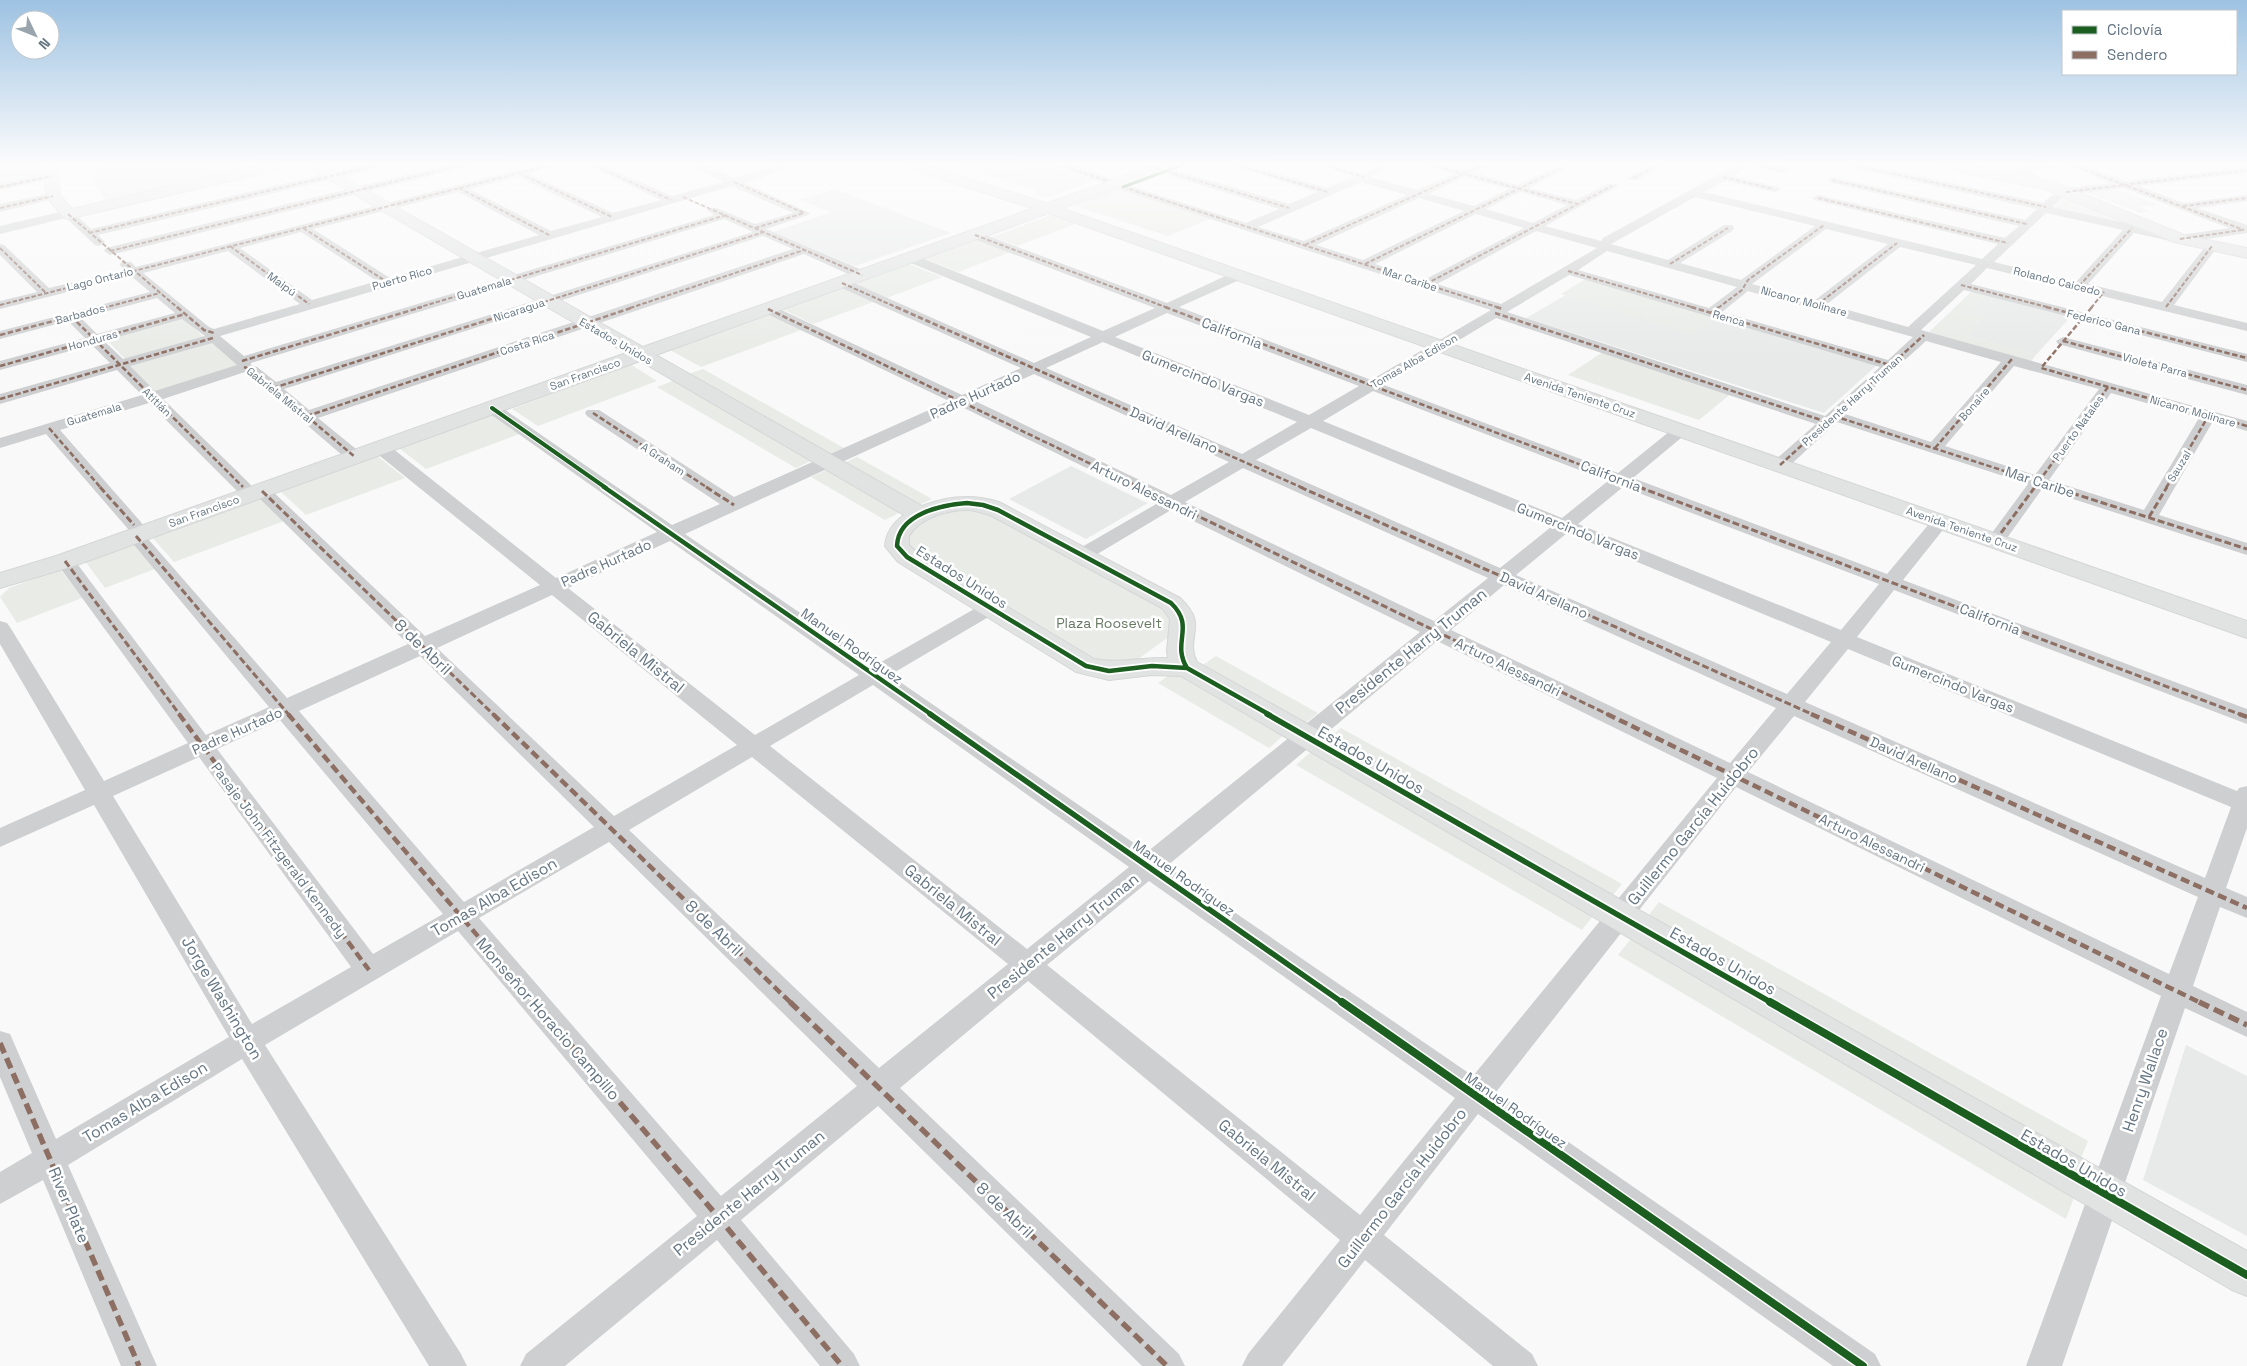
<svg xmlns="http://www.w3.org/2000/svg" width="2247" height="1366" font-family="'Space Grotesk',sans-serif">
	<style>
		.built { fill: #e8e9e9 }
		.green { fill: #e8ebe6 }
		.lines { fill: none; stroke-linecap: round; stroke-linejoin: round }
		.secondary-casing { stroke: #d5d6d7; stroke-width: 2 }
		.primary-casing { stroke: #d5d6d7; stroke-width: 2 }
		.street { fill: #cecfd0; fill-rule: evenodd }
		.secondary { fill: #e1e2e2; fill-rule: evenodd }
		.primary { fill: #e1e2e2; fill-rule: evenodd }
		.quiet-far4 { stroke: #8d6e63; stroke-width: 2; stroke-dasharray: 4.5 2; stroke-linecap: butt }
		.quiet-far3 { stroke: #8d6e63; stroke-width: 2.5; stroke-dasharray: 5.5 2.5; stroke-linecap: butt }
		.quiet-far2 { stroke: #8d6e63; stroke-width: 3; stroke-dasharray: 7 3; stroke-linecap: butt }
		.quiet-far1 { stroke: #8d6e63; stroke-width: 4.5; stroke-dasharray: 9 4.5; stroke-linecap: butt }
		.quiet { stroke: #8d6e63; stroke-width: 5.5; stroke-dasharray: 11 5.5; stroke-linecap: butt }
		.cycleway-far4-casing { stroke: #fff; stroke-width: 5 }
		.cycleway-far3-casing { stroke: #fff; stroke-width: 6 }
		.cycleway-far2-casing { stroke: #fff; stroke-width: 8 }
		.cycleway-far1-casing { stroke: #fff; stroke-width: 9 }
		.cycleway-casing { stroke: #fff; stroke-width: 11 }
		.cycleway-far4 { stroke: #1b5e20; stroke-width: 3 }
		.cycleway-far3 { stroke: #1b5e20; stroke-width: 4 }
		.cycleway-far2 { stroke: #1b5e20; stroke-width: 4.5 }
		.cycleway-far1 { stroke: #1b5e20; stroke-width: 5.5 }
		.cycleway { stroke: #1b5e20; stroke-width: 8 }
		.labels { text-anchor: middle; dominant-baseline: central; stroke-width: 5; stroke-linejoin: round; paint-order: stroke }
		.far-street-label { font-size: 11px; fill: #657683; stroke: #fff }
		.street-label { font-size: 14px; fill: #657683; stroke: #fff }
		.park-label { font-size: 14px; fill: #687a64; stroke: #fff }
		.near-street-label { font-size: 16px; fill: #657683; stroke: #fff }
	</style>
	<rect width="100%" height="100%" fill="#f9f9f9"/>
	<path class="built" d="M112,165h146l4,3 -156,34 -18,-32z
		M954,165h94l47,15 -50,18 -12,-4 5,-3z
		M835,189l34,13 82,31 -96,33 -82,-34 59,-20 -33,-12z
		M1985,294l87,21 -36,40 -71,-19 17,-18 -17,-5z
		M1566,295l125,38 24,-16 162,48 -53,48 -298,-95z
		M1071,466l72,35 5,2 -62,36 -77,-40z
		M2186,1045l61,31v160l-104,-56z"/>
	<path class="green" d="M0,165h40l1,11 -41,10z
		M1119,188l93,30 -44,18 -96,-31z
		M2116,189l43,16 -19,2 8,4 -8,2 -55,-21z
		M2065,197l92,34 -105,-23z
		M1053,214l25,9 -61,23 -25,-9z
		M976,239l35,13 -53,20 -35,-14z
		M907,263l35,14 -55,21 -35,-15z
		M1587,278l128,39 -24,17 -130,-40z
		M845,287l31,14 -63,23 -31,-15z
		M1973,290l12,4 -20,19 18,4 -18,19 71,19 -5,6 -103,-28z
		M769,314l32,16 -100,37 -31,-17z
		M182,317l23,21 -79,22 -21,-22z
		M210,340l27,25 -3,4 -78,23 -31,-27z
		M1606,350l127,42 -34,28 -131,-45z
		M630,364l27,17 -119,45 -26,-17z
		M703,369l141,79 -17,7 -142,-80z
		M675,380l140,79 -19,9 -139,-81z
		M491,414l28,20 -93,35 -27,-21z
		M376,455l29,23 -99,37 -27,-25z
		M857,457l75,42 -15,7 -75,-42z
		M829,469l74,42 -18,9 -74,-43z
		M260,497l24,24 -110,41 -22,-25z
		M954,510h34l183,100 3,23 -44,32 -32,-1 -187,-113 -5,-13c11,-16 29,-23 48,-28z
		M139,542l21,25 -55,21 -20,-27z
		M60,569l22,29 -65,25 -17,-26 9,-9z
		M1216,656l102,57 -16,13 -102,-59z
		M1175,671l110,63 -16,14 -111,-65z
		M1341,728l281,156 -13,16 -282,-160z
		M1313,750l284,161 -15,19 -286,-165z
		M1659,902l429,239 -11,26 -432,-247z
		M1635,934l442,255 -11,30 -448,-264z"/>
	<g class="lines">
		<defs>
			<path id="secondary" d="M44,165h14l2,30 12,14 189,-44h27l-7,4 -213,50 -5,-2 -17,-21z
				M304,165h18l321,182 512,-182h21l-2,3 -518,187 266,151c25,-10 51,-12 77,-4l181,96c30,28 4,39 17,64l1050,589v45l-15,-6 -1051,-614 -29,-1 -43,5 -33,-8 -178,-110 -13,-16c1,-14 8,-23 19,-31l-264,-154 -566,205 -74,22v-15l56,-17 570,-203zM971,510l19,5 172,93 8,11 -3,32 1,7c-25,-1 -49,6 -74,1l-178,-107 -7,-7v-9c11,-19 41,-27 62,-26z
				M1940,165h30l83,17 131,53 63,13v10l-73,-16 -130,-53 -97,-20z"/>
			<path id="primary" d="M904,165h22l129,41 1192,415v17l-1202,-426 -139,-44z"/>
		</defs>
		<use href="#secondary" class="secondary-casing"/>
		<use href="#primary" class="primary-casing"/>
		<path class="street" d="M363,165h20l-5,3 -280,67 7,7 -6,4 -4,-1 -29,-27 -66,16v-8l68,-16 4,1 19,18z
			M447,165h20l-1,2 -356,88 -6,-4 2,-3z
			M536,165h19l-26,9 84,39 48,-13 -73,-35h15l69,31 51,-14 -34,-17h15l30,13 45,-13h18l-53,18 66,30 -2,2 -42,14 101,43 2,3 -7,4 -5,-1 -53,-24 -486,164 43,35 2,4 -2,4h-12l-104,-89 -82,27 86,84 3,4 -3,4h-12l-88,-88 -89,27 80,91 3,4 -3,4 -6,1 -6,-1 -82,-95 -46,14v-10l142,-43 -25,-25 -117,34v-10l110,-31 -18,-18 -92,25v-9l85,-23 -17,-17 -68,18v-8l150,-39 -19,-16 -131,33v-8l37,-9 -37,-37v-11l4,1 45,43 75,-18 -4,-5 1,-3h10l5,5zM518,177l84,40 -51,14 -82,-42zM732,186l61,27 -38,11 -38,-16h-8l-2,2 7,5 -470,141 -24,-20zM458,192l81,43 -149,43 -77,-49zM724,219l29,13 -477,150 -19,-15 -6,-2v-2zM301,232l76,49 -65,19 -72,-52zM763,236l30,13 -484,161 -25,-21zM228,251l72,53 -86,25 -5,-2 -66,-54zM157,298l18,15 -78,21 -16,-16zM182,319l23,17 -82,23 -19,-18zM212,343l25,22 -82,26 -25,-25z
			M1054,165h17l41,14 1,3 7,1 126,40 33,-14 -134,-41 -1,-2 14,-1 131,39 28,-12 -86,-27h18l78,23 26,-11 -34,-12h17l26,8 18,-8h15l-25,12 47,13 36,-16 -28,-9h19l18,5 11,-5h15l-14,8 44,12 39,-19 6,-1 3,3 -1,2 -36,18 47,12 32,-16h8l2,2 -73,40 56,15 2,-3 133,-73h14l-17,11 45,11 2,2 -2,2 -4,1 -49,-11 -21,11 278,67 16,-15 -184,-44 -2,-2 6,-3 187,43 14,-12 -187,-43 -6,-3 6,-3 193,43 12,-11 -184,-41 -5,-3h21l174,38 16,-14 51,-6 -43,-18h16l43,16 121,-14v6l-108,13 44,17 64,-8v6l-50,7 50,17v8l-67,10 -46,-10 -46,51 74,18 46,-59h8l2,3 -44,59 73,18v8l-260,-63 -16,16 276,70v8l-283,-72 -43,40 326,91v10l-34,-10 -54,94 88,28v12l-205,-66 -40,56 -7,2 -7,-2 -2,-4 42,-57 -191,-62 -51,47h-12l-2,-4 2,-4 42,-37 -320,-106 -112,67 234,88 57,-46h12l2,3 -2,3 -54,45 254,96 47,-56 6,-1 6,1 3,4 -3,4 -43,54 344,129v15l-353,-134 -37,47 380,154 2,-3 8,-2v42l-21,60 21,9v21l-27,-11 -27,79 54,26v25l-62,-29 -123,358h-36l135,-370 -425,-209 -240,305 379,262 6,12h-48l-355,-252 -94,121 148,119 6,12h-45l-128,-106 -83,106h-40l6,-12 92,-114 -312,-259 -128,107 279,266 6,12h-43l-264,-260 -137,114 113,134 6,12h-40l-103,-126 -152,126h-45l6,-12 171,-138 -239,-285 -193,114 196,309 6,12h-38l-187,-307 -174,106 89,201h-36l-78,-186 -43,24v-32l32,-19 -32,-76v-46l10,3 46,105 173,-102 -135,-232 -94,42v-19l85,-38 -85,-146v-23l7,2 3,4 94,154 84,-38 -130,-178 -2,-4 2,-4 7,-2 7,2 134,178 63,-28 -139,-167 -3,-4 3,-4 6,-1 6,1 145,166 121,-54 -152,-149 -3,-4 3,-4h12l157,149 115,-51 -165,-133 -2,-4 2,-4h12l169,134 101,-46 -171,-121 -2,-3 2,-3h12l174,120 48,-21 -133,-88 -2,-3 2,-3h12l135,87 215,-96 -186,-89 -2,-3 2,-3h10l189,89 59,-27 -184,-82 -2,-3 2,-3h10l187,83 57,-26 -185,-76 -2,-3 2,-3h8l189,76 52,-23 -184,-70 -2,-3 6,-4 192,72 67,-31h10l2,3 -2,3 -65,29 192,73 120,-70 -379,-123 -1,-4h-7zM1464,177l45,12 -35,17 -45,-12zM1361,182l46,13 -103,46 -46,-14zM2124,188l105,40 -49,7 -128,-28 13,-12zM1520,192l47,13 -34,18 -47,-14zM1695,197l120,29 -74,54 -61,-17 52,-32 2,-3 -2,-3h-8l-56,35 -57,-16zM1419,198l45,13 -101,49 -47,-15zM2046,213l77,17 -47,52 -82,-20zM1476,214l48,14 -100,52 -49,-16zM1826,229l62,15 -74,57 -62,-17zM1536,231l61,17 -96,56 -64,-20zM1900,247l76,18 -68,62 -81,-23zM1607,251l130,36 -28,21 -131,-38zM1569,275l311,92 -55,49 -318,-104zM1748,291l165,46 -25,23 -166,-48zM1167,313l192,73 -50,29 -194,-78zM1926,341l75,21 -70,80 -86,-28zM1103,342l194,80 -55,32 -196,-86zM2014,366l85,23 -64,86 -90,-29zM1034,374l195,88 -58,33 -196,-94zM1373,391l235,90 -46,37 -239,-97zM2111,393l88,25 -55,92 -95,-30zM962,407l196,96 -83,48 -2,4 2,4 7,2 7,-2 82,-49 249,122 -273,220 -257,-177 107,-63 3,-4 -3,-4 -7,-2 -7,2 -107,61 -191,-131zM1311,428l240,99 -51,41 -244,-108zM1243,468l245,110 -54,43 -249,-119zM1623,487l256,97 -38,46 -263,-106zM1567,533l264,109 -44,52 -271,-119zM670,541l189,134 -104,60 -187,-147zM1504,585l272,123 -46,55 -279,-133zM552,595l185,150 -123,71 -177,-168zM1437,641l280,137 -244,298 -306,-210zM1848,649l383,158 -26,71 -400,-176zM420,656l174,171 -130,75 -165,-191zM873,685l256,182 -102,82 -257,-203zM1794,716l404,181 -29,77 -421,-202zM280,720l163,194 -70,40 -156,-205zM199,757l152,210 -99,57 -139,-228zM752,757l256,207 -129,104 -250,-238zM609,842l248,244 -136,110 -242,-278zM1149,881l306,217 -95,117 -313,-250z
			M1649,165h14l-26,15h-8l-2,-2z
			M1753,165h20l15,4 1,2 -5,3z
			M2031,165h26l-5,3 -24,4 24,11 2,2 -2,2h-8l-33,-16 1,-2z
			M52,173l6,3 -2,2 -56,12v-6z
			M53,193l6,3 -2,2 -57,14v-8z
			M2063,337l184,48v10l-189,-51 -2,-3z"/>
		<use href="#secondary" class="secondary"/>
		<use href="#primary" class="primary"/>
		<path class="quiet-far4" d="M593,165l78,35
			M1059,165l49,16
			M1236,165l92,27
			M1324,165l40,12
			M1430,165l147,39
			M1758,165l26,6
			M1853,165l193,42
			M2072,165l172,65
			M1149,166l140,42
			M519,173l93,44
			M1723,177l51,12
			M1633,178l25,-13
			M1832,180l195,44
			M734,182l70,31
			M0,187l52,-11
			M1123,187l377,121
			M459,188l90,47
			M2066,192l181,-22
			M683,197l179,78
			M1818,198l190,45
			M2183,206l64,-8
			M0,208l53,-12
			M68,214l110,94
			M303,228l84,54
			M755,228l49,-15
			M89,233l289,-68
			M975,235l193,73
			M2180,239l62,-9
			M1305,245l178,-80
			M230,246l79,58
			M0,248l46,45
			M110,251l352,-86
			M1365,264l196,-96
			M1670,264l58,-36
			M1568,271l127,37
			M842,283l56,25
			M1426,284l186,-98
			M1961,285l90,23
			M2079,286l53,-58
			M0,305l550,-140
			M1817,305l80,-62
			M2166,307l46,-61
			M103,308l57,-15
			M417,308l309,-93
			M525,308l239,-76
			M630,308l174,-58
			M1718,308l24,-18 6,-10 76,-55
			M2091,308l13,-16"/>
		<path class="quiet-far3" d="M177,307l27,23 10,3
			M896,307l407,181
			M1165,307l477,181
			M1496,307l7,2
			M1691,307l199,58
			M2046,307l201,51
			M2092,307l-51,61 206,58
			M768,309l373,179
			M1495,313l332,109
			M1711,313l8,-6
			M71,316l172,171
			M0,335l107,-28
			M2063,341l184,49
			M242,361l180,-54
			M0,366l185,-52
			M244,367l8,3 103,87
			M273,388l256,-81
			M0,399l213,-61
			M593,413l115,75
			M307,416l327,-109
			M1834,416l223,72
			M49,428l52,60
			M1935,448l77,-89
			M1780,465l144,-130
			M2034,488l74,-101
			M2166,488l43,-73"/>
		<path class="quiet-far2" d="M100,487l34,38
			M706,487l28,18
			M1138,487l471,228
			M1300,487l514,228
			M1639,487l603,228
			M2053,487l194,62
			M262,491l232,224
			M2149,517l18,-30
			M136,536l153,179
			M1995,541l40,-54
			M65,561l115,154"/>
		<path class="quiet-far1" d="M179,714l190,256
			M288,714l247,289
			M493,714l298,289
			M1607,714l594,289
			M1811,714l436,194
			M2239,714l8,3"/>
		<path class="quiet" d="M534,1002l185,216 123,148
			M790,1002l377,364
			M2199,1002l48,23
			M0,1043l139,323"/>
		<defs>
			<path id="cycleway-far4" d="M1123,187l59,-22"/>
			<path id="cycleway-far3" d="M492,408l114,80"/>
			<path id="cycleway-far2" d="M604,487l328,228
				M967,503l16,2 15,5 173,93c25,24 0,39 16,65l-35,-2 -43,5 -23,-5 -179,-109 -10,-11c1,-32 44,-41 70,-43z
				M1187,668l83,47"/>
			<path id="cycleway-far1" d="M930,714l413,289
				M1267,714l505,289"/>
			<path id="cycleway" d="M1342,1002l521,364
				M1770,1002l477,273"/>
		</defs>
		<use href="#cycleway-far4" class="cycleway-far4-casing"/>
		<use href="#cycleway-far3" class="cycleway-far3-casing"/>
		<use href="#cycleway-far2" class="cycleway-far2-casing"/>
		<use href="#cycleway-far1" class="cycleway-far1-casing"/>
		<use href="#cycleway" class="cycleway-casing"/>
		<use href="#cycleway-far4" class="cycleway-far4"/>
		<use href="#cycleway-far3" class="cycleway-far3"/>
		<use href="#cycleway-far2" class="cycleway-far2"/>
		<use href="#cycleway-far1" class="cycleway-far1"/>
		<use href="#cycleway" class="cycleway"/>
	</g>
	<linearGradient id="sky" x2="0" y2="1"><stop stop-color="#9dc2e2"/><stop offset="0.46" stop-color="#fcfcfc"/><stop offset="1" stop-color="#fcfcfc" stop-opacity="0"/></linearGradient>
	<rect width="2247" height="357" fill="url(#sky)"/>
	<g class="labels">
		<g class="far-street-label">
			<text transform="translate(402 278) rotate(-16)">Puerto Rico</text>
			<text transform="translate(100 279) rotate(-14)">Lago Ontario</text>
			<text transform="translate(1410 279) rotate(18)">Mar Caribe</text>
			<text transform="translate(2057 281) rotate(14)">Rolando Caicedo</text>
			<text transform="translate(282 284) rotate(36)">Maipú</text>
			<text transform="translate(484 288) rotate(-17)">Guatemala</text>
			<text transform="translate(1804 301) rotate(15)">Nicanor Molinare</text>
			<text transform="translate(519 310) rotate(-18)">Nicaragua</text>
			<text transform="translate(80 314) rotate(-15)">Barbados</text>
			<text transform="translate(1729 318) rotate(16)">Renca</text>
			<text transform="translate(2104 322) rotate(14)">Federico Gana</text>
			<text transform="translate(93 340) rotate(-16)">Honduras</text>
			<text transform="translate(616 341) rotate(30)">Estados Unidos</text>
			<text transform="translate(527 343) rotate(-18)">Costa Rica</text>
			<text transform="translate(1414 361) rotate(-30)">Tomas Alba Edison</text>
			<text transform="translate(2155 365) rotate(15)">Violeta Parra</text>
			<text transform="translate(585 374) rotate(-20)">San Francisco</text>
			<text transform="translate(280 395) rotate(39)">Gabriela Mistral</text>
			<text transform="translate(1580 395) rotate(19)">Avenida Teniente Cruz</text>
			<text transform="translate(1852 400) rotate(-42)">Presidente Harry Truman</text>
			<text transform="translate(157 402) rotate(45)">Atitlán</text>
			<text transform="translate(1974 404) rotate(-49)">Bonaire</text>
			<text transform="translate(2193 411) rotate(16)">Nicanor Molinare</text>
			<text transform="translate(94 414) rotate(-17)">Guatemala</text>
			<text transform="translate(2078 428) rotate(-54)">Puerto Natales</text>
			<text transform="translate(663 459) rotate(33)">A Graham</text>
			<text transform="translate(2179 466) rotate(-59)">Sauzal</text>
			<text transform="translate(204 511) rotate(-20)">San Francisco</text>
			<text transform="translate(1962 529) rotate(19)">Avenida Teniente Cruz</text>
		</g>
		<g class="street-label">
			<text transform="translate(1232 333) rotate(21)">California</text>
			<text transform="translate(1203 378) rotate(22)">Gumercindo Vargas</text>
			<text transform="translate(975 395) rotate(-24)">Padre Hurtado</text>
			<text transform="translate(1174 430) rotate(24)">David Arellano</text>
			<text transform="translate(1611 476) rotate(21)">California</text>
			<text transform="translate(2040 482) rotate(18)">Mar Caribe</text>
			<text transform="translate(1144 490) rotate(26)">Arturo Alessandri</text>
			<text transform="translate(1578 531) rotate(22)">Gumercindo Vargas</text>
			<text transform="translate(606 563) rotate(-24)">Padre Hurtado</text>
			<text transform="translate(962 577) rotate(32)">Estados Unidos</text>
			<text transform="translate(1544 595) rotate(24)">David Arellano</text>
			<text transform="translate(1990 619) rotate(21)">California</text>
			<text transform="translate(852 646) rotate(35)">Manuel Rodríguez</text>
			<text transform="translate(1508 667) rotate(26)">Arturo Alessandri</text>
			<text transform="translate(1953 684) rotate(22)">Gumercindo Vargas</text>
			<text transform="translate(237 731) rotate(-24)">Padre Hurtado</text>
			<text transform="translate(1914 760) rotate(24)">David Arellano</text>
			<text transform="translate(1872 843) rotate(26)">Arturo Alessandri</text>
			<text transform="translate(279 850) rotate(53)">Pasaje John Fitzgerald Kennedy</text>
			<text transform="translate(1184 878) rotate(35)">Manuel Rodríguez</text>
			<text transform="translate(1516 1110) rotate(35)">Manuel Rodríguez</text>
		</g>
		<g class="park-label">
			<text x="1109" y="623">Plaza Roosevelt</text>
		</g>
		<g class="near-street-label">
			<text transform="translate(423 647) rotate(44)">8 de Abril</text>
			<text transform="translate(1411 651) rotate(-39)">Presidente Harry Truman</text>
			<text transform="translate(636 652) rotate(39)">Gabriela Mistral</text>
			<text transform="translate(1371 760) rotate(30)">Estados Unidos</text>
			<text transform="translate(1693 826) rotate(-51)">Guillermo García Huidobro</text>
			<text transform="translate(494 897) rotate(-30)">Tomas Alba Edison</text>
			<text transform="translate(953 905) rotate(39)">Gabriela Mistral</text>
			<text transform="translate(714 928) rotate(44)">8 de Abril</text>
			<text transform="translate(1063 936) rotate(-39)">Presidente Harry Truman</text>
			<text transform="translate(1723 961) rotate(30)">Estados Unidos</text>
			<text transform="translate(222 998) rotate(59)">Jorge Washington</text>
			<text transform="translate(548 1019) rotate(49)">Monseñor Horacio Campillo</text>
			<text transform="translate(2145 1080) rotate(-71)">Henry Wallace</text>
			<text transform="translate(145 1102) rotate(-31)">Tomas Alba Edison</text>
			<text transform="translate(1267 1160) rotate(39)">Gabriela Mistral</text>
			<text transform="translate(2074 1163) rotate(30)">Estados Unidos</text>
			<text transform="translate(1402 1188) rotate(-52)">Guillermo García Huidobro</text>
			<text transform="translate(749 1193) rotate(-39)">Presidente Harry Truman</text>
			<text transform="translate(69 1205) rotate(67)">River Plate</text>
			<text transform="translate(1005 1210) rotate(44)">8 de Abril</text>
		</g>
	</g>
	<rect x="2062" y="10" width="175" height="65" fill="#ffffff" stroke="#c1c8cd"/>
	<rect x="2072" y="26" width="25" height="8" fill="#1b5e20" stroke="#c1c8cd"/>
	<text x="2107" y="35" font-size="15" fill="#657683">Ciclovía</text>
	<rect x="2072" y="51" width="25" height="8" fill="#8d6e63" stroke="#c1c8cd"/>
	<text x="2107" y="60" font-size="15" fill="#657683">Sendero</text>
	<g transform="translate(35 35) rotate(133)"><circle r="24" fill="#ffffff" stroke="#c1c8cd"/>
	<path d="M0-4L9 19L0 12L-9 19Z" fill="#99a4ac"/>
	<text y="-8" font-size="14" font-weight="bold" text-anchor="middle" fill="#657683">N</text>
	</g>
</svg>
